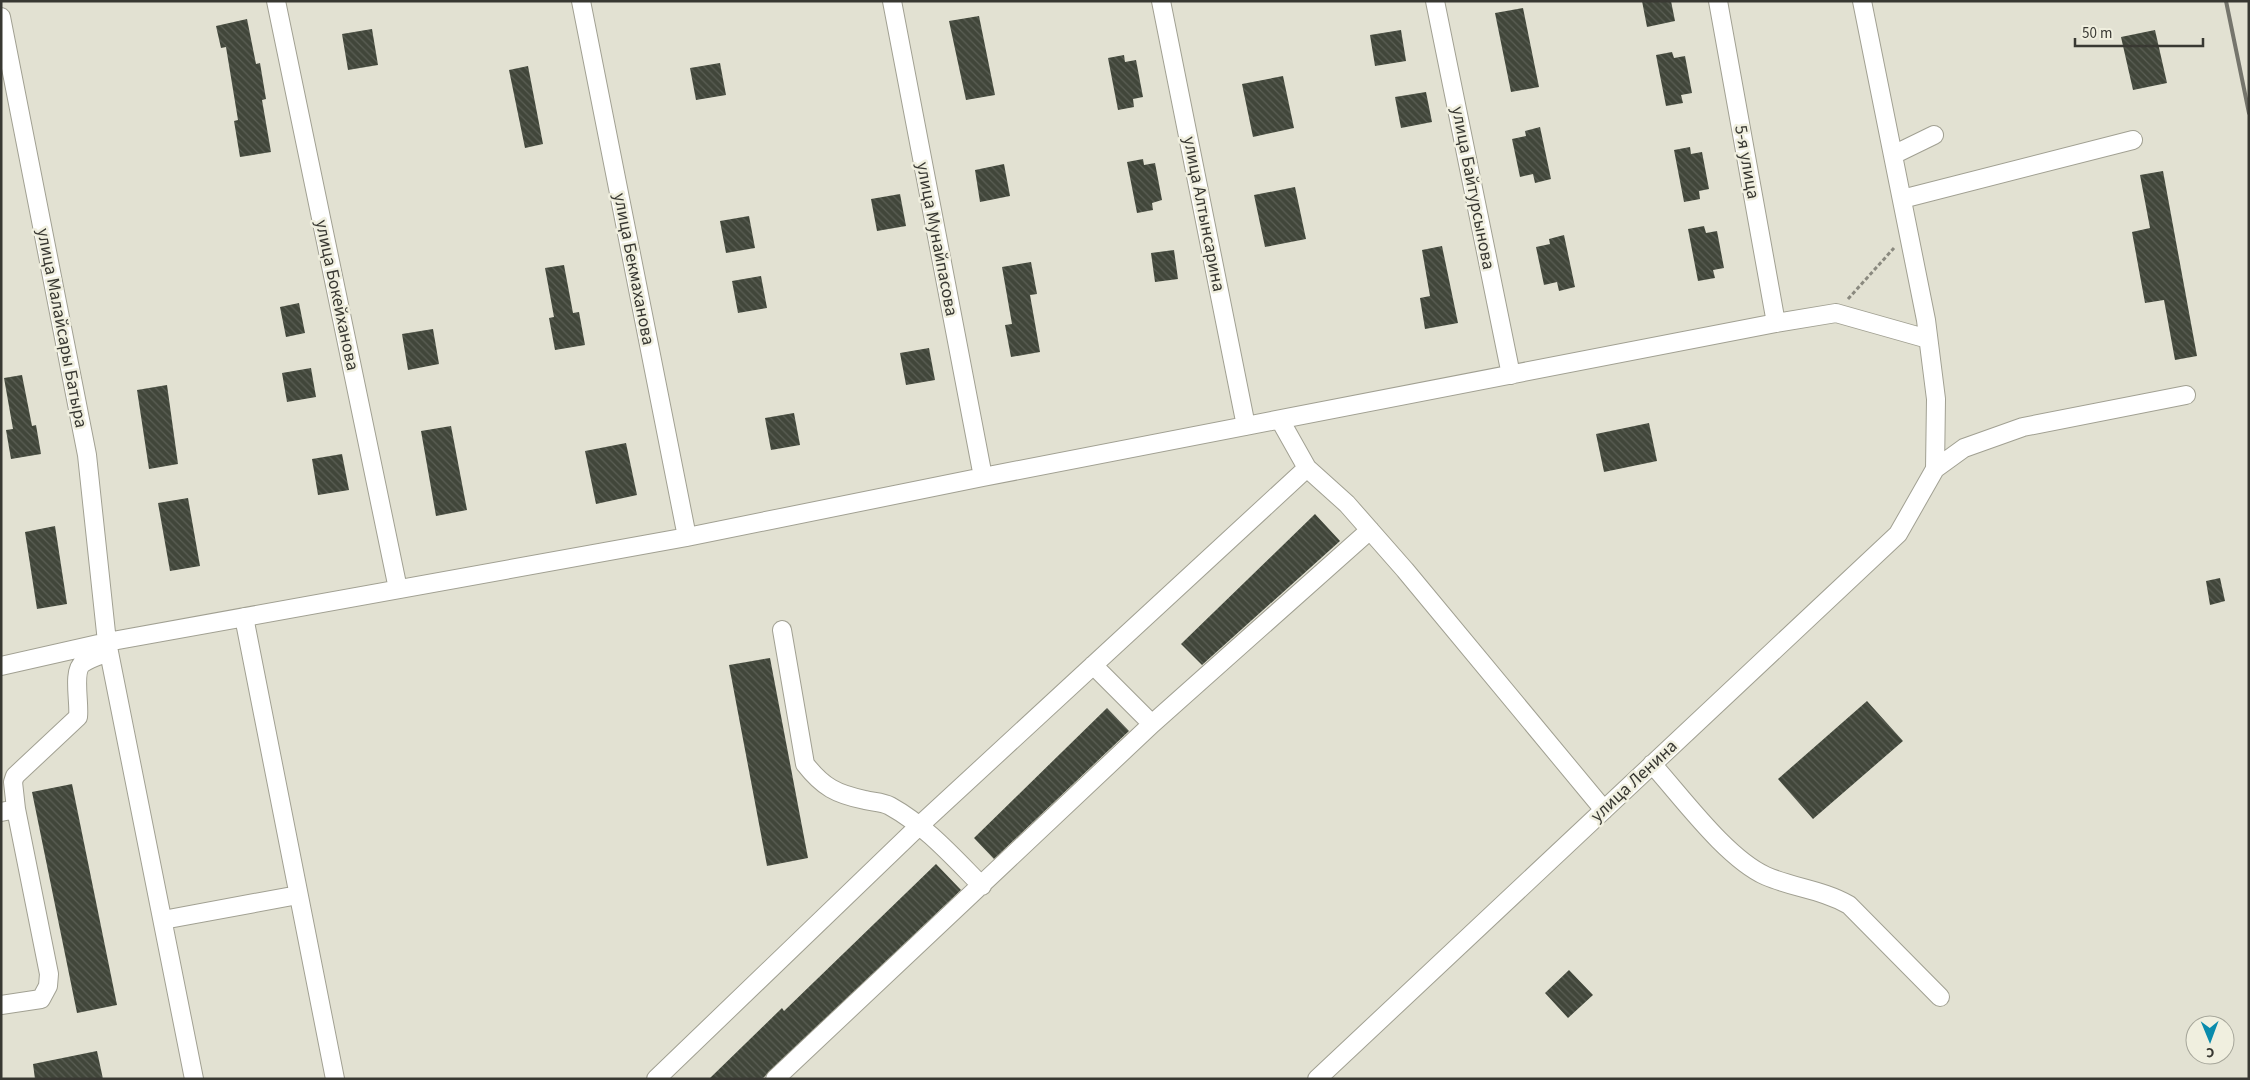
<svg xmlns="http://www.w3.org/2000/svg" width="2250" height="1080" font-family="'Source Sans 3',sans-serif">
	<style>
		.building { fill: url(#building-back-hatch) }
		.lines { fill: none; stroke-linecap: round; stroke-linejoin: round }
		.minor-casing { stroke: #a1a092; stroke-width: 20 }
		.path { stroke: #8a897f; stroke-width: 3; stroke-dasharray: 4 2.5; stroke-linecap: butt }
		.minor { stroke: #fff; stroke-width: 18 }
		.rail { stroke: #75756c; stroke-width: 4 }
		.labels { text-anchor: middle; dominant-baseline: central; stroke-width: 5; stroke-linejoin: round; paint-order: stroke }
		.street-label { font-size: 18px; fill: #383832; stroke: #f0efdf }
	</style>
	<defs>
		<pattern id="building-back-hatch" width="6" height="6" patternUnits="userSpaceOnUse" patternTransform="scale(1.25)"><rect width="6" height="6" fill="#41463a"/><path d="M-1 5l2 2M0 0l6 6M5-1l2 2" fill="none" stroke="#5b5f55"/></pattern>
	</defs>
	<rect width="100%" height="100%" fill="#e2e1d2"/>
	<path class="building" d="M1642,1h29l4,20 -28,6z
		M1523,8l16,79 -28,5 -16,-79z
		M979,16l16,79 -29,5 -17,-79z
		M247,19l9,45 4,-1 6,36 -4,1 9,52 -31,5 -6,-36 4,-1 -12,-73 -5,1 -5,-22z
		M372,29l6,36 -30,5 -6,-36z
		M1401,30l5,31 -31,5 -5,-31z
		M2155,30l12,53 -34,7 -12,-53z
		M1672,52l2,6 11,-2 7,37 -11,2 2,8 -17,3 -10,-51z
		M1124,55l1,7 11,-2 7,37 -10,2 1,8 -16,3 -10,-52z
		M720,63l6,32 -30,5 -6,-32z
		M528,66l15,78 -18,4 -16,-78z
		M1283,76l11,52 -41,9 -11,-53z
		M1426,92l6,30 -31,6 -6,-31z
		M1540,127l11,52 -16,4 -2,-9 -13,3 -8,-38 14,-3 -1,-5z
		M1690,147l1,7 11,-2 7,37 -10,2 1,8 -16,3 -10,-52z
		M1143,159l1,6 11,-2 7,37 -10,3 1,7 -16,3 -10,-51z
		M1004,164l6,32 -30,6 -5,-32z
		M2163,171l34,185 -22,4 -11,-60 -19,3 -13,-71 18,-4 -10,-53z
		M1295,187l11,52 -41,8 -11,-52z
		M900,194l6,32 -29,5 -6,-32z
		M749,216l6,32 -29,5 -6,-32z
		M1704,226l2,7 11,-2 7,37 -11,2 2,8 -17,3 -10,-52z
		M1564,235l11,52 -16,4 -2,-9 -13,3 -8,-38 14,-3 -1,-5z
		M1442,246l16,77 -33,6 -5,-31 10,-2 -8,-46z
		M1174,250l4,29 -23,3 -4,-29z
		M1031,262l6,32 -7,1 10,57 -29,5 -6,-32 7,-1 -10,-57z
		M564,265l9,48 6,-1 6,33 -30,5 -6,-32 5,-1 -9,-49z
		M761,276l6,32 -29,5 -6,-32z
		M299,303l6,30 -19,4 -6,-30z
		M433,329l6,35 -31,6 -6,-36z
		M929,348l6,32 -29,5 -6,-32z
		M311,368l5,29 -29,5 -5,-29z
		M22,375l10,51 4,-1 5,29 -30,5 -5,-29 7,-1 -9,-51z
		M167,385l11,79 -29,5 -12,-79z
		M794,413l6,32 -29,5 -6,-32z
		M1649,423l8,38 -53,11 -8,-38z
		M451,426l16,84 -31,6 -15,-85z
		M626,443l11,52 -41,9 -11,-53z
		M342,454l7,36 -31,5 -6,-36z
		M188,498l12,68 -30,5 -12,-68z
		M1315,514l25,27 -138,124 -21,-21z
		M55,526l12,78 -30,5 -12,-77z
		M2220,578l5,23 -15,4 -4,-24z
		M770,658l38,200 -41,8 -38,-201z
		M1867,701l36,40 -90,78 -35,-40z
		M1107,708l22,23 -135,128 -20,-21z
		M72,784l45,221 -40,8 -45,-221z
		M936,864l25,26 -199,189h-53l73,-71 2,3z
		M1569,970l24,25 -25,23 -23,-25z
		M97,1051l6,28h-68l-2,-15z"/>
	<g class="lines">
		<defs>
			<path id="minor" d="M276,1l122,588
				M581,1l106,536
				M892,1l91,476
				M1161,1l85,425
				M1435,1l76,374
				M1718,1l58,322
				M1862,1l64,319 10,79 -1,70
				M1,17l86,438 20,187 87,437
				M1893,155l41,-20
				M1902,199l231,-59
				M1280,420l27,48 40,36 58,66 199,240
				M244,617l91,462
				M782,630l23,134c18,23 31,30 60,36 8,2 18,2 25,6 36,20 63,51 92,80
				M1093,665l59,59
				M1,666l106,-24 580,-105 296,-60 793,-154 60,-10 92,26
				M1652,764c30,33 74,94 114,112 28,12 57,14 83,29l91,92
				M1,812l15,-3 -3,-27 2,-6 63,-59c2,-14 -6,-46 5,-54 8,-5 18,-8 26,-11
				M163,920l135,-25
				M1,1005l40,-6 7,-13 1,-12 -33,-165
				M656,1079l264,-254 387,-357
				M775,1079l377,-355 218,-194
				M1317,1079l581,-545 37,-65 29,-21 59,-21 163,-32"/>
		</defs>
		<use href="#minor" class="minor-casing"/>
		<path class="path" d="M1848,299l46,-51"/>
		<use href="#minor" class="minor"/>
		<path class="rail" d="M2226,1l23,112"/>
	</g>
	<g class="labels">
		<g class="street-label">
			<text transform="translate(1747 162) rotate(80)">5-я улица</text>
			<text transform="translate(1473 188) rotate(79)">улица Байтурсынова</text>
			<text transform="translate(1204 214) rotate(79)">улица Алтынсарина</text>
			<text transform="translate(937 239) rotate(79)">улица Мунайпасова</text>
			<text transform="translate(634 269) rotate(79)">улица Бекмаханова</text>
			<text transform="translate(337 295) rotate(78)">улица Бокейханова</text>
			<text transform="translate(62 328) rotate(79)">улица Малайсары Батыра</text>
			<text transform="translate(1634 781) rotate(-43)">улица Ленина</text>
		</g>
	</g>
	<rect width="2250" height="1080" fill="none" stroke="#383832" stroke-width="5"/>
	<g transform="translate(2210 1040) rotate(179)"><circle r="24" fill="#f0efdf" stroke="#a6a69a"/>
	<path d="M0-4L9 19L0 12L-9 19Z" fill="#098bac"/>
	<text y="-8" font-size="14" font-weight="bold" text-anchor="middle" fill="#383832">С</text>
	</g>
	<path d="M2075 38v8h128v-8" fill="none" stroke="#383832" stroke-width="2.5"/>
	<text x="2082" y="38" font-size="15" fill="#383832" stroke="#f0efdf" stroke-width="4" paint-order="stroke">50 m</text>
</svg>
